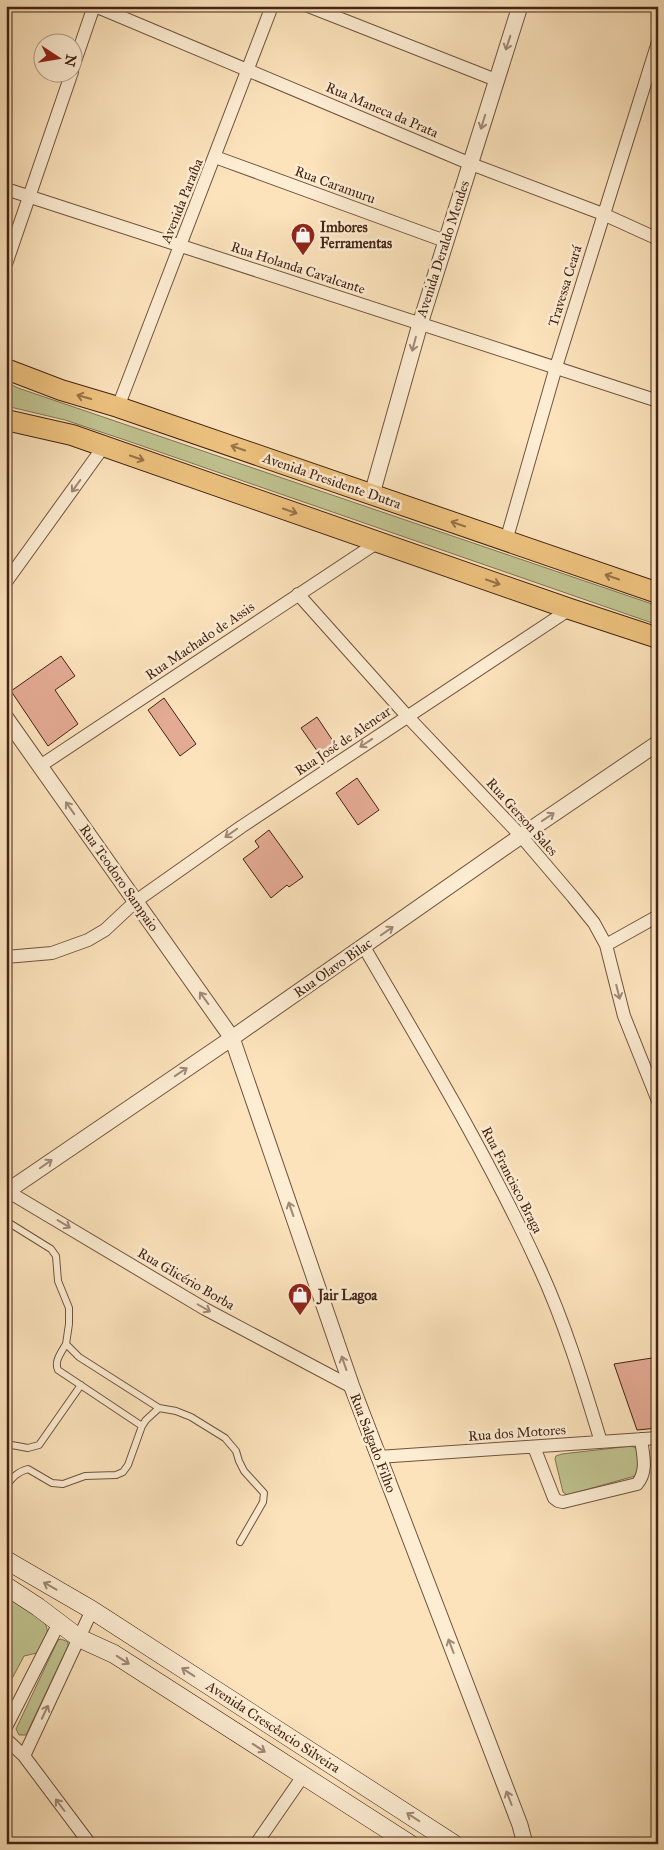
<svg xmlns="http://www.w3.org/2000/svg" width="664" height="1850" font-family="'IM FELL Great Primer',serif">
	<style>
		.green { fill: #c0c390; stroke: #827352 }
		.building { fill: #e4ab94; stroke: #432314 }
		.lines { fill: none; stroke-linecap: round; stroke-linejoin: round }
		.service-casing { stroke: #71533e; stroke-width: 8 }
		.minor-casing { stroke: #71533e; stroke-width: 14 }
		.tertiary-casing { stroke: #71533e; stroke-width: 17 }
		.secondary-casing { stroke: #432314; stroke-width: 19 }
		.trunk-casing { stroke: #432314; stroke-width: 22 }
		.service { stroke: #fdedd3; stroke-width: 6 }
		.minor { stroke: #fdedd3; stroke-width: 12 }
		.tertiary { stroke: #fdedd3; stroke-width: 15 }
		.secondary { stroke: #fdedd3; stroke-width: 18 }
		.trunk { stroke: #eec27e; stroke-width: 20 }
		.oneway { stroke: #a08874 }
		.oneway2 { stroke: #987249 }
		.labels { text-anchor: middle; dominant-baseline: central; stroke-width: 5; stroke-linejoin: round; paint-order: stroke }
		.street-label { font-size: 14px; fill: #432314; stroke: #fdedd3 }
		.poi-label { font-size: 14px; font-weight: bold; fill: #432314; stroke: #fdedd3; text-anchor: start }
	</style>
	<rect width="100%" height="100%" fill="#fce3bc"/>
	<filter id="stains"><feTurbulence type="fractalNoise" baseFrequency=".004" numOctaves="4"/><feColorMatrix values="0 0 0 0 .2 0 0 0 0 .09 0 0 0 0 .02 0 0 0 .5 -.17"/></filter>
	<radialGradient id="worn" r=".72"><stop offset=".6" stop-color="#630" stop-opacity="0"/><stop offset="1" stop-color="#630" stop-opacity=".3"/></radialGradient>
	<path class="green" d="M6,382l12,6 640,218v19l-533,-185 -60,-20 -59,-14z
		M631,1446l5,2 4,24 -5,4 -68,19 -4,-3 -8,-33 1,-3 6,-2z
		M6,1595c14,8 45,21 41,41 -1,5 -4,11 -6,16l-17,4 -18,34z
		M61,1639l7,3v4l-42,89h-7l-3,-6 42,-89z"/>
	<path class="building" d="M61,656l14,20 -20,14 23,34 -30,22 -37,-55z
		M164,698l32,46 -16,12 -32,-46z
		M317,717l18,27 -15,11 -19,-27z
		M357,778l22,32 -21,15 -22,-32z
		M269,830l34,47 -14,10 -2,-2 -16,13 -28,-39 16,-12 -4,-6z
		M658,1357v71l-21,2 -23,-66z"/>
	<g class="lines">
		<defs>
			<path id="service" d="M6,1221l45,28 5,7 2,25 11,27v16l-3,20 13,13 80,51 17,3 15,6 34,21 11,13 3,10 5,10 20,22 -1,9 -23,40
				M66,1344c-5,9 -12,17 -8,26l84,56
				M6,1444l22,4 11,-3 42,-60
				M6,1486c7,-9 11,-14 22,-17l24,14 11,1 22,-8 31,-1 7,-3 5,-7 14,-39 4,-6 13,-12"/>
			<path id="minor" d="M95,6l376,158 132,50 55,25
				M308,6l188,74
				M72,70l22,-64
				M215,157l230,84
				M6,189l652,212
				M6,264l66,-192
				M118,407l154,-401
				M506,541l50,-174 102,-325
				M6,582l98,-136
				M298,594l109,122 114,120 52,61 21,26 12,22 18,71 34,85
				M40,766l338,-224
				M606,945l52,-29
				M364,947c61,105 124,209 175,320 26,56 44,116 62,175
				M6,957l46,-4 36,-13 17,-10 31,-29 105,-74 329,-218
				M7,1191l198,118 147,78
				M534,1447l20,51 4,3 5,1 74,-18c11,-13 6,-29 4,-45
				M378,1457l280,-19
				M6,1727l53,-104
				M6,1739l18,17 66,88
				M24,1756l68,-146
				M256,1844l47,-68"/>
			<path id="tertiary" d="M372,494l48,-170 100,-318
				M6,718l226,320 120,349 168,438 5,19
				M6,1192l226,-154 289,-202 137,-93"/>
			<path id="secondary" d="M6,1560l86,50 362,234
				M6,1586l32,21 41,31 35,16 296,190"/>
			<path id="trunk" d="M6,369l55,21 57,17 540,186
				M6,420l66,15 498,174 88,29"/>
		</defs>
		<use href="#service" class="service-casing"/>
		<use href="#minor" class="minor-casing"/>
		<use href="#tertiary" class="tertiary-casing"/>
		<use href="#secondary" class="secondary-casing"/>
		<use href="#trunk" class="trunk-casing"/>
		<use href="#service" class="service"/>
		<use href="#minor" class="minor"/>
		<use href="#tertiary" class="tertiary"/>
		<use href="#secondary" class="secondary"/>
		<use href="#trunk" class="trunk"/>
	</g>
	<defs><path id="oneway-shaft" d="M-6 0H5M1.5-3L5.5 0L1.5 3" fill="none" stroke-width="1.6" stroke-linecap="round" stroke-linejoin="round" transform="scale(1.25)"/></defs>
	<g class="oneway">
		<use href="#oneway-shaft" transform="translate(508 43) rotate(108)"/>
		<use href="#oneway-shaft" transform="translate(483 122) rotate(107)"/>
		<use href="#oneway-shaft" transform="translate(414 344) rotate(105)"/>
		<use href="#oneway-shaft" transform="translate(76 486) rotate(126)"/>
		<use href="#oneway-shaft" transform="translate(366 743) rotate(146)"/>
		<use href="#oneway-shaft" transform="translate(70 808) rotate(-125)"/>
		<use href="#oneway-shaft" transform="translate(548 817) rotate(-34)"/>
		<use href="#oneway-shaft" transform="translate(231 833) rotate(145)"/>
		<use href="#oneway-shaft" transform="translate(387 931) rotate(-35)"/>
		<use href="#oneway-shaft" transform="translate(618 992) rotate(76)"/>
		<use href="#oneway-shaft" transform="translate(204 998) rotate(-126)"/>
		<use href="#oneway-shaft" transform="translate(181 1072) rotate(-34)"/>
		<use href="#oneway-shaft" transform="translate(46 1164) rotate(-35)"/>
		<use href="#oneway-shaft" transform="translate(291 1209) rotate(-109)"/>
		<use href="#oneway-shaft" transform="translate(64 1224) rotate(31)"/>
		<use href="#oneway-shaft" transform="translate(204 1308) rotate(30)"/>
		<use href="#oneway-shaft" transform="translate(344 1363) rotate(-109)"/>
		<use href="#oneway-shaft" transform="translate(50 1586) rotate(-151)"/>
		<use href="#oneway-shaft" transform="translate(451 1646) rotate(-111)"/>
		<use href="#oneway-shaft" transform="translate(123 1660) rotate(33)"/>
		<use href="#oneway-shaft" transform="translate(188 1672) rotate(-147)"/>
		<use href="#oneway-shaft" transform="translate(45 1712) rotate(-65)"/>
		<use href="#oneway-shaft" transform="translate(259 1748) rotate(33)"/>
		<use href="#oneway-shaft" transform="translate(509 1798) rotate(-111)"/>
		<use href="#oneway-shaft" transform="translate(60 1805) rotate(-127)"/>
		<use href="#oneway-shaft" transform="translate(413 1817) rotate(-147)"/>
	</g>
	<g class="oneway2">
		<use href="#oneway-shaft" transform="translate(84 397) rotate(-164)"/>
		<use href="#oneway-shaft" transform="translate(238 448) rotate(-161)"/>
		<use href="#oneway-shaft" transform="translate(137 458) rotate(19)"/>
		<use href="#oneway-shaft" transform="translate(290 511) rotate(19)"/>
		<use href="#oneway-shaft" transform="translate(458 524) rotate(-161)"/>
		<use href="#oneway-shaft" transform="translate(612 577) rotate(-161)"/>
		<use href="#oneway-shaft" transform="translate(493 582) rotate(19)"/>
	</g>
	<defs>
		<symbol id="shop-pin" viewBox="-11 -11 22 30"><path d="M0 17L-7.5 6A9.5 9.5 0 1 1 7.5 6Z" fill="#8f2418" stroke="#fdedd3"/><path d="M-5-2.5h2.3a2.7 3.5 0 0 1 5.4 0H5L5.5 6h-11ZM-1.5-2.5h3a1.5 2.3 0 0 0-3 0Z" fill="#fff"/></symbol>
	</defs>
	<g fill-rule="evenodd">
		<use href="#shop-pin" x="289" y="221" width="28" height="38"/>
		<use href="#shop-pin" x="286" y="1281" width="28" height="38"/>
	</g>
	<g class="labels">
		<g class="street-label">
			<text transform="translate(382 110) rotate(23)">Rua Maneca da Prata</text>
			<text transform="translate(335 185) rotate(20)">Rua Caramuru</text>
			<text transform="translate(182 201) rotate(-68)">Avenida Paraíba</text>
			<text transform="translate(443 249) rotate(-72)">Avenida Deraldo Mendes</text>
			<text transform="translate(298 268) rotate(18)">Rua Holanda Cavalcante</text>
			<text transform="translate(565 286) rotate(-73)">Travessa Ceará</text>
			<text transform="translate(332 481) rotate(19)">Avenida Presidente Dutra</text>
			<text transform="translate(200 641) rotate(-34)">Rua Machado de Assis</text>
			<text transform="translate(343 741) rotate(-34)">Rua José de Alencar</text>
			<text transform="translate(522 817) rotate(48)">Rua Gerson Sales</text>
			<text transform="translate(119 878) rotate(55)">Rua Teodoro Sampaio</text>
			<text transform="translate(333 968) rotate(-35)">Rua Olavo Bilac</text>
			<text transform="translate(512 1180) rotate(63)">Rua Francisco Braga</text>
			<text transform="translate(186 1279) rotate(30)">Rua Glicério Borba</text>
			<text transform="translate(517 1433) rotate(-4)">Rua dos Motores</text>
			<text transform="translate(373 1443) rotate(69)">Rua Salgado Filho</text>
			<text transform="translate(273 1727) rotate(33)">Avenida Crescêncio Silveira</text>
		</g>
		<g class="poi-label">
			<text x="320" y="227">Imbores<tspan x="320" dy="16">Ferramentas</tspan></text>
			<text x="318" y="1295">Jair Lagoa</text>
		</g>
	</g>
	<rect width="664" height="1850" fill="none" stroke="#fce3bc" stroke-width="25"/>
	<rect x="8" y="8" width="649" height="1835" fill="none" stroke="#432314" stroke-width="2.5"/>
	<rect x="12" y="12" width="639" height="1825" fill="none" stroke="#432314"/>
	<g transform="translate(58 58) rotate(102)"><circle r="24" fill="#fdedd3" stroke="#b39c87"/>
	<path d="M0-4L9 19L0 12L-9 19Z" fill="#8f2418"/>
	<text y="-8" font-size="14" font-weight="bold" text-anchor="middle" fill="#432314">N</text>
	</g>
	<rect width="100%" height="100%" filter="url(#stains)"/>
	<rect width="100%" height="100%" fill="url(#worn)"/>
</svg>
